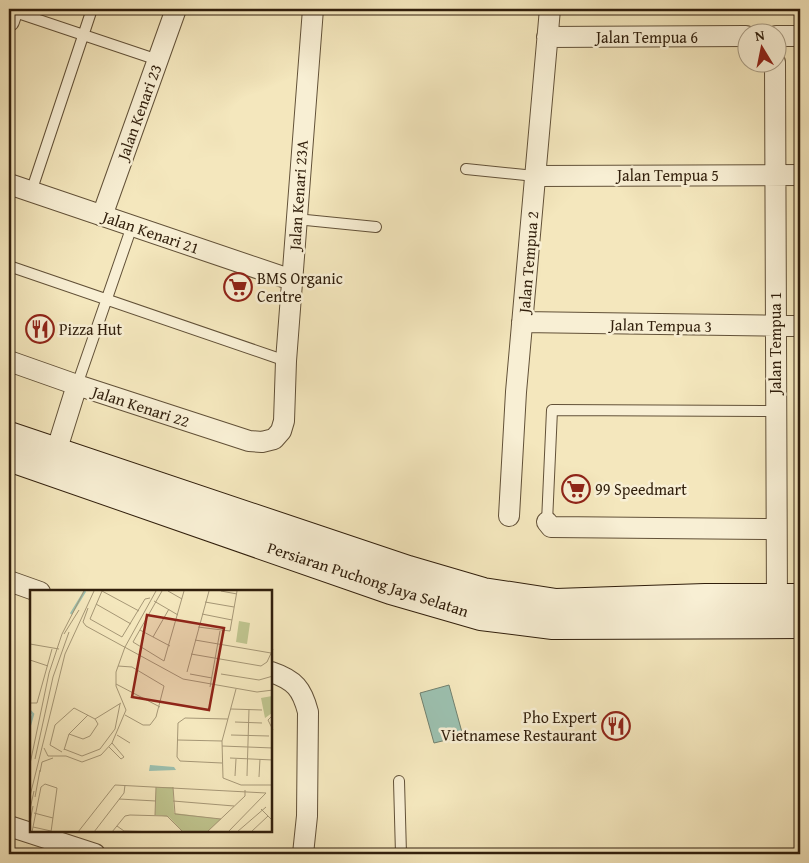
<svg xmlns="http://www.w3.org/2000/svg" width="809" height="863" font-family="'Gentium Book Plus',serif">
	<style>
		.water { fill: #9cc0af; stroke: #71806e }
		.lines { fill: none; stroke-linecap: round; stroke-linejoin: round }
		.lane-casing { stroke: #625138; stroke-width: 12 }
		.street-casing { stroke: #625138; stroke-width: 22 }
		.secondary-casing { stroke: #311f0c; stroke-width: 30 }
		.lane { stroke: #f8efd4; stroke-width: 10 }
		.street { stroke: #f8efd4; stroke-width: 20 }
		.secondary { stroke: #f8efd4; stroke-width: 28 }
		.labels { text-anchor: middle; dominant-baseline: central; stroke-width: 5; stroke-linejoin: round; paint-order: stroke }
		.street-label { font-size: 16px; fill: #311f0c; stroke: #f8efd4 }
		.poi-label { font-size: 16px; fill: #311f0c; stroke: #f8efd4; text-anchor: start }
		.inset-river { fill: none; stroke: #9cc0af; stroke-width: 2.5 }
		.inset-road { fill: none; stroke: #a69776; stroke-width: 1 }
		.view { fill: #8f2418; fill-opacity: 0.15; stroke: #8f2418; stroke-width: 2.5 }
		.inset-edge { fill: none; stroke: #311f0c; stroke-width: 2.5 }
	</style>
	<rect width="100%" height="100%" fill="#f4e7bd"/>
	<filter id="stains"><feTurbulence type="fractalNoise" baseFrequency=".004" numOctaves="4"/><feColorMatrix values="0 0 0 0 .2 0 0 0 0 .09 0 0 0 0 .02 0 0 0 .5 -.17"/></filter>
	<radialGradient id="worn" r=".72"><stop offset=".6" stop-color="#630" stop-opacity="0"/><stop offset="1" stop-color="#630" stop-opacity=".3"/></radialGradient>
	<path class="water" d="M449,685l14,51 -29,7 -14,-50z"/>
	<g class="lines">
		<defs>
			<path id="lane" d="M12,11l146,49
				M466,169l69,7
				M31,192l61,-183
				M296,219l80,8
				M9,266l277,95
				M77,385l55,-159
				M547,522l5,-112 223,1
				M399,781l2,73"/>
			<path id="street" d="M9,21l4,-12
				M776,36h24
				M547,37l199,-1
				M775,62l2,548
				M535,176l265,-1
				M9,184l283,96
				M102,216l74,-207
				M522,322l278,4
				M9,361l68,24 172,56 13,1 12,-3 7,-8 3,-10 2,-60 27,-352
				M56,452l21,-67
				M509,516l7,-124 34,-383
				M547,522l4,5 225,2
				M9,581l31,11
				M271,672c24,8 31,17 37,40l-1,104 -4,38
				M9,826l86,28"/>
			<path id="secondary" d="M9,436l399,134 75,22 73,11 149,-5h95
				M9,457l382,133 90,26 72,9 247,-1"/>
		</defs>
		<use href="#lane" class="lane-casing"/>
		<use href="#street" class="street-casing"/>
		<use href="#secondary" class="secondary-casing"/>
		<use href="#lane" class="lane"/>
		<use href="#street" class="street"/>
		<use href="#secondary" class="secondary"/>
	</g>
	<defs>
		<symbol id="supermarket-ring" viewBox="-11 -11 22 22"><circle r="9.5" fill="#f8efd4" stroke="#8f2418" stroke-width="1.5"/><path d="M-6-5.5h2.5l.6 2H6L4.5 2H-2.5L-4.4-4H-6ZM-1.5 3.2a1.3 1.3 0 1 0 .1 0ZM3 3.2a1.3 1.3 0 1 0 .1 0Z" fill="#8f2418"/></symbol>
		<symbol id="restaurant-ring" viewBox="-11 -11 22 22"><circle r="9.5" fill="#f8efd4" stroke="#8f2418" stroke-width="1.5"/><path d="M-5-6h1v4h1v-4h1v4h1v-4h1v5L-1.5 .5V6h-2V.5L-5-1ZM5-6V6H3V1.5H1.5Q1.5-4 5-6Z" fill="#8f2418"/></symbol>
	</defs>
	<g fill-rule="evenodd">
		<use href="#supermarket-ring" x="222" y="271" width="32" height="32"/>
		<use href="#restaurant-ring" x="24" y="313" width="32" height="32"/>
		<use href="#supermarket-ring" x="560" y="473" width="32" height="32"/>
		<use href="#restaurant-ring" x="600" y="710" width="32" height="32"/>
	</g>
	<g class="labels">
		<g class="street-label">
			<text x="647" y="37">Jalan Tempua 6</text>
			<text transform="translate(139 112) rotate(-70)">Jalan Kenari 23</text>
			<text x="668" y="175">Jalan Tempua 5</text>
			<text transform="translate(298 195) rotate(-86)">Jalan Kenari 23A</text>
			<text transform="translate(151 232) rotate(19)">Jalan Kenari 21</text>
			<text transform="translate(528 262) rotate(-85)">Jalan Tempua 2</text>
			<text transform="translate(661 325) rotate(1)">Jalan Tempua 3</text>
			<text transform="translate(775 343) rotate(-90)">Jalan Tempua 1</text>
			<text transform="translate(141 406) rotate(18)">Jalan Kenari 22</text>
			<text transform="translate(368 579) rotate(18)">Persiaran Puchong Jaya Selatan</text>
		</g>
		<g class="poi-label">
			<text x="257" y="278">BMS Organic<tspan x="257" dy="18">Centre</tspan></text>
			<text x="59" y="329">Pizza Hut</text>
			<text x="595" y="489">99 Speedmart</text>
			<text x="597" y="717" text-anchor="end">Pho Expert<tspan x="597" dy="18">Vietnamese Restaurant</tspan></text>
		</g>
	</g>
	<g transform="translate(30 590)">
		<rect width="242" height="242" fill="#f4e7bd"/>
		<path d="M209,31l11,2 -3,21 -11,-2zM242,106v17l-7,5 -4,-20zM126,197h17l1,26 47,6 -14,13h-24l-14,-15 -14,-2z" fill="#bfc48e"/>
		<path d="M120,175l24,2 2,3 -27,1z" fill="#9cc0af"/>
		<path class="inset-river" d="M41,24l14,-23M0,121l3,3 -3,11"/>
		<path class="inset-road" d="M72,1l-12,28 32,18 23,-38 5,-1M72,1l37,20M132,1l-29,51 31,19 20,-70M138,1l14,8M191,1l16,3M124,11l24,14M175,12l29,5M66,14l35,20M58,18l-5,14 3,4 97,53 74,13 16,-2M172,24l30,6M168,37l32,4 7,-40M110,40l30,16M34,44l15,-24M123,47l16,-28M165,50l76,13M0,54l29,5M161,64l70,12 6,-4 6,-13M0,70l18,6M88,76l14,1 32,19 -8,31 -6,8h-7l-18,-10M157,82l22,-81M160,84l22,4M191,84l38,6 14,-4M86,94l44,23M180,97l10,-56M206,99l-14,52 1,37 18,7h32M0,113h7l15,-54M201,119l31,1M243,125l-5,5 5,10M65,129l26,-16M205,132l27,1M39,144l14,5 7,-3 8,-12 -3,-5M87,145l13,8M201,145l38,1M148,150l44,1M192,156l51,2M79,157l12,12 3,-2 -12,-14M14,158l4,8h18l16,6 19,-7 11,-12 14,-33 -10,-24v-14l9,-25 31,-56M34,159l18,7 18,-7 15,-20 5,-25M34,160l5,-16 19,-19M32,162l-12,-7 5,-20 19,-17 21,11M200,168l43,2M5,169l18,-82 16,-45M192,173l-42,-2 -3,-4 1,-34 7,-5 43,1M0,174l19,-91 13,-39 22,-43M10,182l2,-10 11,-4M205,186l1,-17M217,186l2,-67M229,187l1,-18M242,187v-17M143,197l2,27 46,5M0,206l35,-142 29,-63M5,207l5,-27M89,209l37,2M143,211l61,5M0,219l4,-18M231,219l12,12M4,223l19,5M125,225l1,-28M0,232l3,-16M87,236l7,5 36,1M3,237l18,4M2,242l9,-45 4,-3 12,4 -6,44M48,242l37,-47 151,8 -38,39M64,242l30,-39 1,-8M82,242l13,-16 5,-1 37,1 16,16M177,242l38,-36v-6M207,242l29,-25M221,242l17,-16"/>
		<path class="view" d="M117,25l77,13 -15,82 -77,-13z"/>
		<rect width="242" height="242" class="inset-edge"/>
	</g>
	<rect width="809" height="863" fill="none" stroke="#f4e7bd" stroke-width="30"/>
	<rect x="10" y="10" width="789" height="843" fill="none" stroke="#311f0c" stroke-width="2.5"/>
	<rect x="15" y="15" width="779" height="833" fill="none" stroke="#311f0c"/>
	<g transform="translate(762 48) rotate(350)"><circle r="24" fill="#f8efd4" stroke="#a89c84"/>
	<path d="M0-4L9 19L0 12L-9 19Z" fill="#8f2418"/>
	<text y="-8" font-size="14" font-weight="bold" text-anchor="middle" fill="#311f0c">N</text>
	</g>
	<rect width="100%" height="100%" filter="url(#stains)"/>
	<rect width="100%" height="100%" fill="url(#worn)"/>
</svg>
